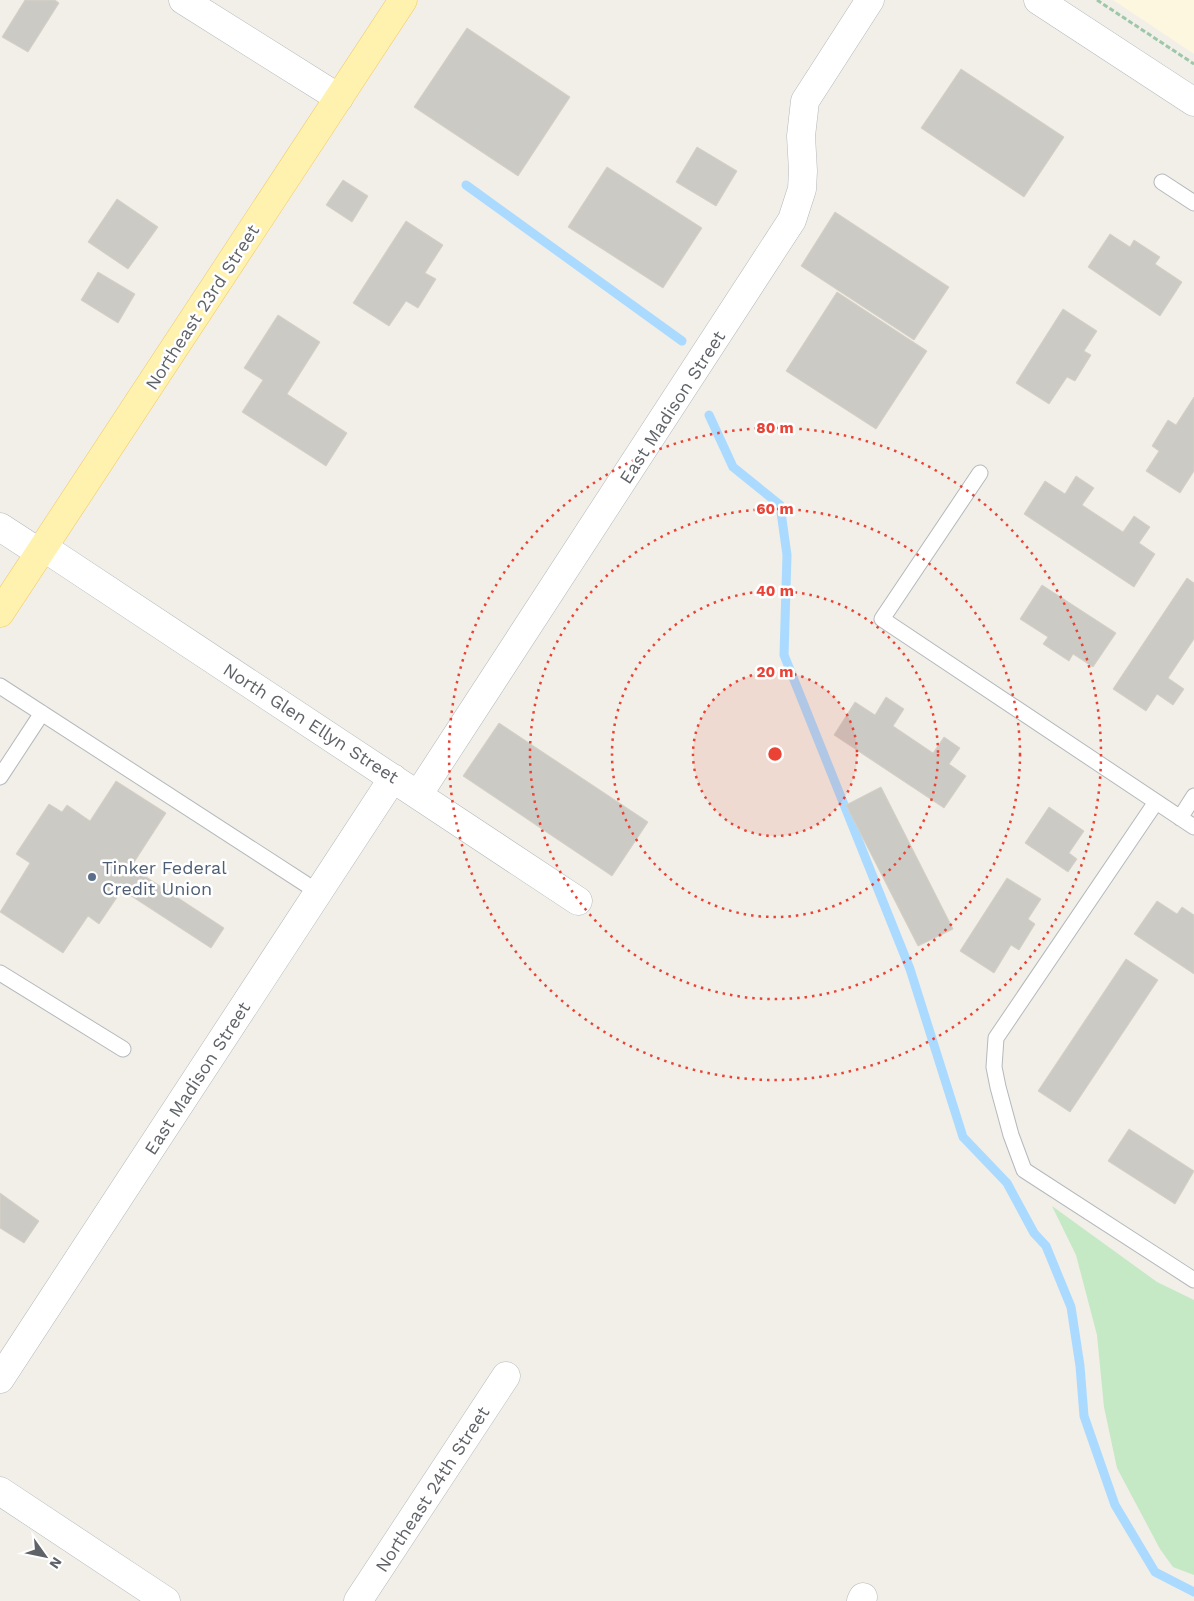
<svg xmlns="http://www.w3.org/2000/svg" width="1194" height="1601" font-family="'Work Sans',sans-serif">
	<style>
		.commercial { fill: #fef7e0 }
		.green { fill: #c5e8c5 }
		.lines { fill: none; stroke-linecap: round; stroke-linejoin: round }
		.stream { stroke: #aadaff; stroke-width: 9 }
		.building { fill: #cccac5; stroke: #d6d1c6 }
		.lane-casing { stroke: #b5b8bc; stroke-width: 17 }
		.street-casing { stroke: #b5b8bc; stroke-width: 29 }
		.secondary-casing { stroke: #b6babf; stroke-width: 29 }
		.primary-casing { stroke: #f2c960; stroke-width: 29 }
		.path { stroke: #9cc7a9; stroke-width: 3; stroke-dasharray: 5 2.5; stroke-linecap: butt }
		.lane { stroke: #fff; stroke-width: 15 }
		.street { stroke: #fff; stroke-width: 28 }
		.secondary { stroke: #fff; stroke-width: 28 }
		.primary { stroke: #fff2af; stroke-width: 28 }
		.ring { fill: none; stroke: #ea4335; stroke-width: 2.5; stroke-dasharray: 2.5 5 }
		.service-dot { fill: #5c6f8a; stroke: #fff; stroke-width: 2 }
		.labels { text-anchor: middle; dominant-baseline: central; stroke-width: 5; stroke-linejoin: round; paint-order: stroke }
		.street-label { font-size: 18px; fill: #5f6368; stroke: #fff }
		.service-label { font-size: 18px; fill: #4e5e75; stroke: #fff; text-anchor: start }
		.centre { fill: #ea4335; stroke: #fff; stroke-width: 2.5 }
		.ring-label { font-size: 15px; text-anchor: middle; font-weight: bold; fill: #ea4335; stroke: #fff; stroke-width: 5; stroke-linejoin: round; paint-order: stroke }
	</style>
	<rect width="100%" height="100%" fill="#f1efe8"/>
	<path class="commercial" d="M1113,0h81v54z"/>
	<path class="green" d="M1052,1206l105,76 37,18v275l-21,-8 -13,-18 -43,-81 -13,-61 -7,-72 -21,-80z"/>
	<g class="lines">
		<path class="stream" d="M466,185l216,156
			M709,415l24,52 47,38 7,50 -3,100 126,314 53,168 44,46 27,50 12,13 25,61 9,59 4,50 31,89 40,67 39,20"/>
	</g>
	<path class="building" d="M25,0h30l4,3 -31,49 -26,-15z
		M467,28l103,69 -52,79 -104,-69z
		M961,69l103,68 -40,60 -103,-69z
		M697,147l40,24 -21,35 -40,-24z
		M607,167l95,61 -39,60 -95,-61z
		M343,180l25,16 -16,26 -26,-17z
		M117,199l41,28 -30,42 -40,-27z
		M835,212l114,75 -35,53 -113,-74z
		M406,221l37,24 -18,28 11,6 -18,29 -12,-7 -17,25 -36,-23z
		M1110,234l20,13 4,-7 26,17 -5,7 27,18 -22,34 -72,-49z
		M98,272l37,22 -17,29 -37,-23z
		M837,292l90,59 -51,78 -90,-58z
		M1063,309l34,22 -13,20 7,4 -16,26 -8,-4 -18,27 -33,-21z
		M278,315l42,27 -33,52 60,39 -21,33 -84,-54 21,-32 -19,-12z
		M1194,397v74l-14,22 -34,-22 13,-20 -7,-5 16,-26 8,5z
		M1076,476l18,12 -12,17 41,27 11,-16 16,11 -11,16 16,11 -21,33 -110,-73 21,-33 20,13z
		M1187,578l7,5v56l-26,39 16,11 -11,16 -16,-11 -11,17 -33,-22z
		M1042,585l74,48 -23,34 -20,-13 -4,7 -26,-17 5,-7 -28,-18z
		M886,697l18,12 -11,17 40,27 11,-16 16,11 -11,16 17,12 -22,32 -110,-73 21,-33 20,13z
		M499,723l149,99 -36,54 -149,-100z
		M116,781l50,32 -35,54 93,61 -13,20 -89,-58 -23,34 -11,-8 -25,37 -63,-41 30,-49 -14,-9 33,-50 13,8 5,-7 23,16z
		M881,787l72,142 -35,17 -72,-141z
		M1049,807l35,24 -15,22 8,6 -9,13 -43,-29z
		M1007,878l34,21 -13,20 7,5 -16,26 -8,-5 -17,28 -34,-22z
		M1157,901l20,13 5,-7 12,8v59l-60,-40z
		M1126,959l32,21 -88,132 -32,-21z
		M1129,1129l65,42 -19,33 -67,-43z
		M0,1193l39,28 -15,22 -24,-15z"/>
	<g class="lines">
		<defs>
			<path id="lane" d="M1162,182l32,21
				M980,473l-98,146 312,208
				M0,686l318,206
				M0,777l42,-64
				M1156,802l-160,236 -2,29 4,20 13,48 13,35 170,110
				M1180,818l14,-22
				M0,973l123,76"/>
			<path id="street" d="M183,0l156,98
				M0,527l40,26
				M43,547l535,354
				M418,795l374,-575 10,-31 1,-18 -2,-35 4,-35 65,-101
				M0,1379l393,-601
				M358,1601l148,-225
				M861,1601l2,-4"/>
			<path id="secondary" d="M1038,0l156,102
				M0,1491l166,110"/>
			<path id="primary" d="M0,613l403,-613"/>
		</defs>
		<use href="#lane" class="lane-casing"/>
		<use href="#street" class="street-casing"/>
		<use href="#secondary" class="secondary-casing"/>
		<use href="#primary" class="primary-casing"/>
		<path class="path" d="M1097,0l97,64"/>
		<use href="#lane" class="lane"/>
		<use href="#street" class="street"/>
		<use href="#secondary" class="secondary"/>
		<use href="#primary" class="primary"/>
	</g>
	<circle cx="775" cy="754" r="82" fill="#ea4335" fill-opacity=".12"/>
	<g class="ring">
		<circle cx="775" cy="754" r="82"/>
		<circle cx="775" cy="754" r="163"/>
		<circle cx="775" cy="754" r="245"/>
		<circle cx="775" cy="754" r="326"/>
	</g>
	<circle class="service-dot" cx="92" cy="877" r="5"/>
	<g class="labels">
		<g class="street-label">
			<text transform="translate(202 307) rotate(-57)">Northeast 23rd Street</text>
			<text transform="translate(672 407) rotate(-57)">East Madison Street</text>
			<text transform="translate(311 723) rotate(33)">North Glen Ellyn Street</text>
			<text transform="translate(197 1078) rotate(-57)">East Madison Street</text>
			<text transform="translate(432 1489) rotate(-57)">Northeast 24th Street</text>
		</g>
		<g class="service-label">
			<text x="102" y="867">Tinker Federal<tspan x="102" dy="21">Credit Union</tspan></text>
		</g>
	</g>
	<circle cx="775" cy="754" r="8" class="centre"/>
	<g class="ring-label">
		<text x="775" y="433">80 m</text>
		<text x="775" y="514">60 m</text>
		<text x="775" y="596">40 m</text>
		<text x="775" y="677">20 m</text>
	</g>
	<g transform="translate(45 1556) rotate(123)" stroke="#ffffff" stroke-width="4" paint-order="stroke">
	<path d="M0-4L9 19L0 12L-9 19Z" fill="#5f6368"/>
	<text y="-8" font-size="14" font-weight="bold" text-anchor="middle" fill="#5f6368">N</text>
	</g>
</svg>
